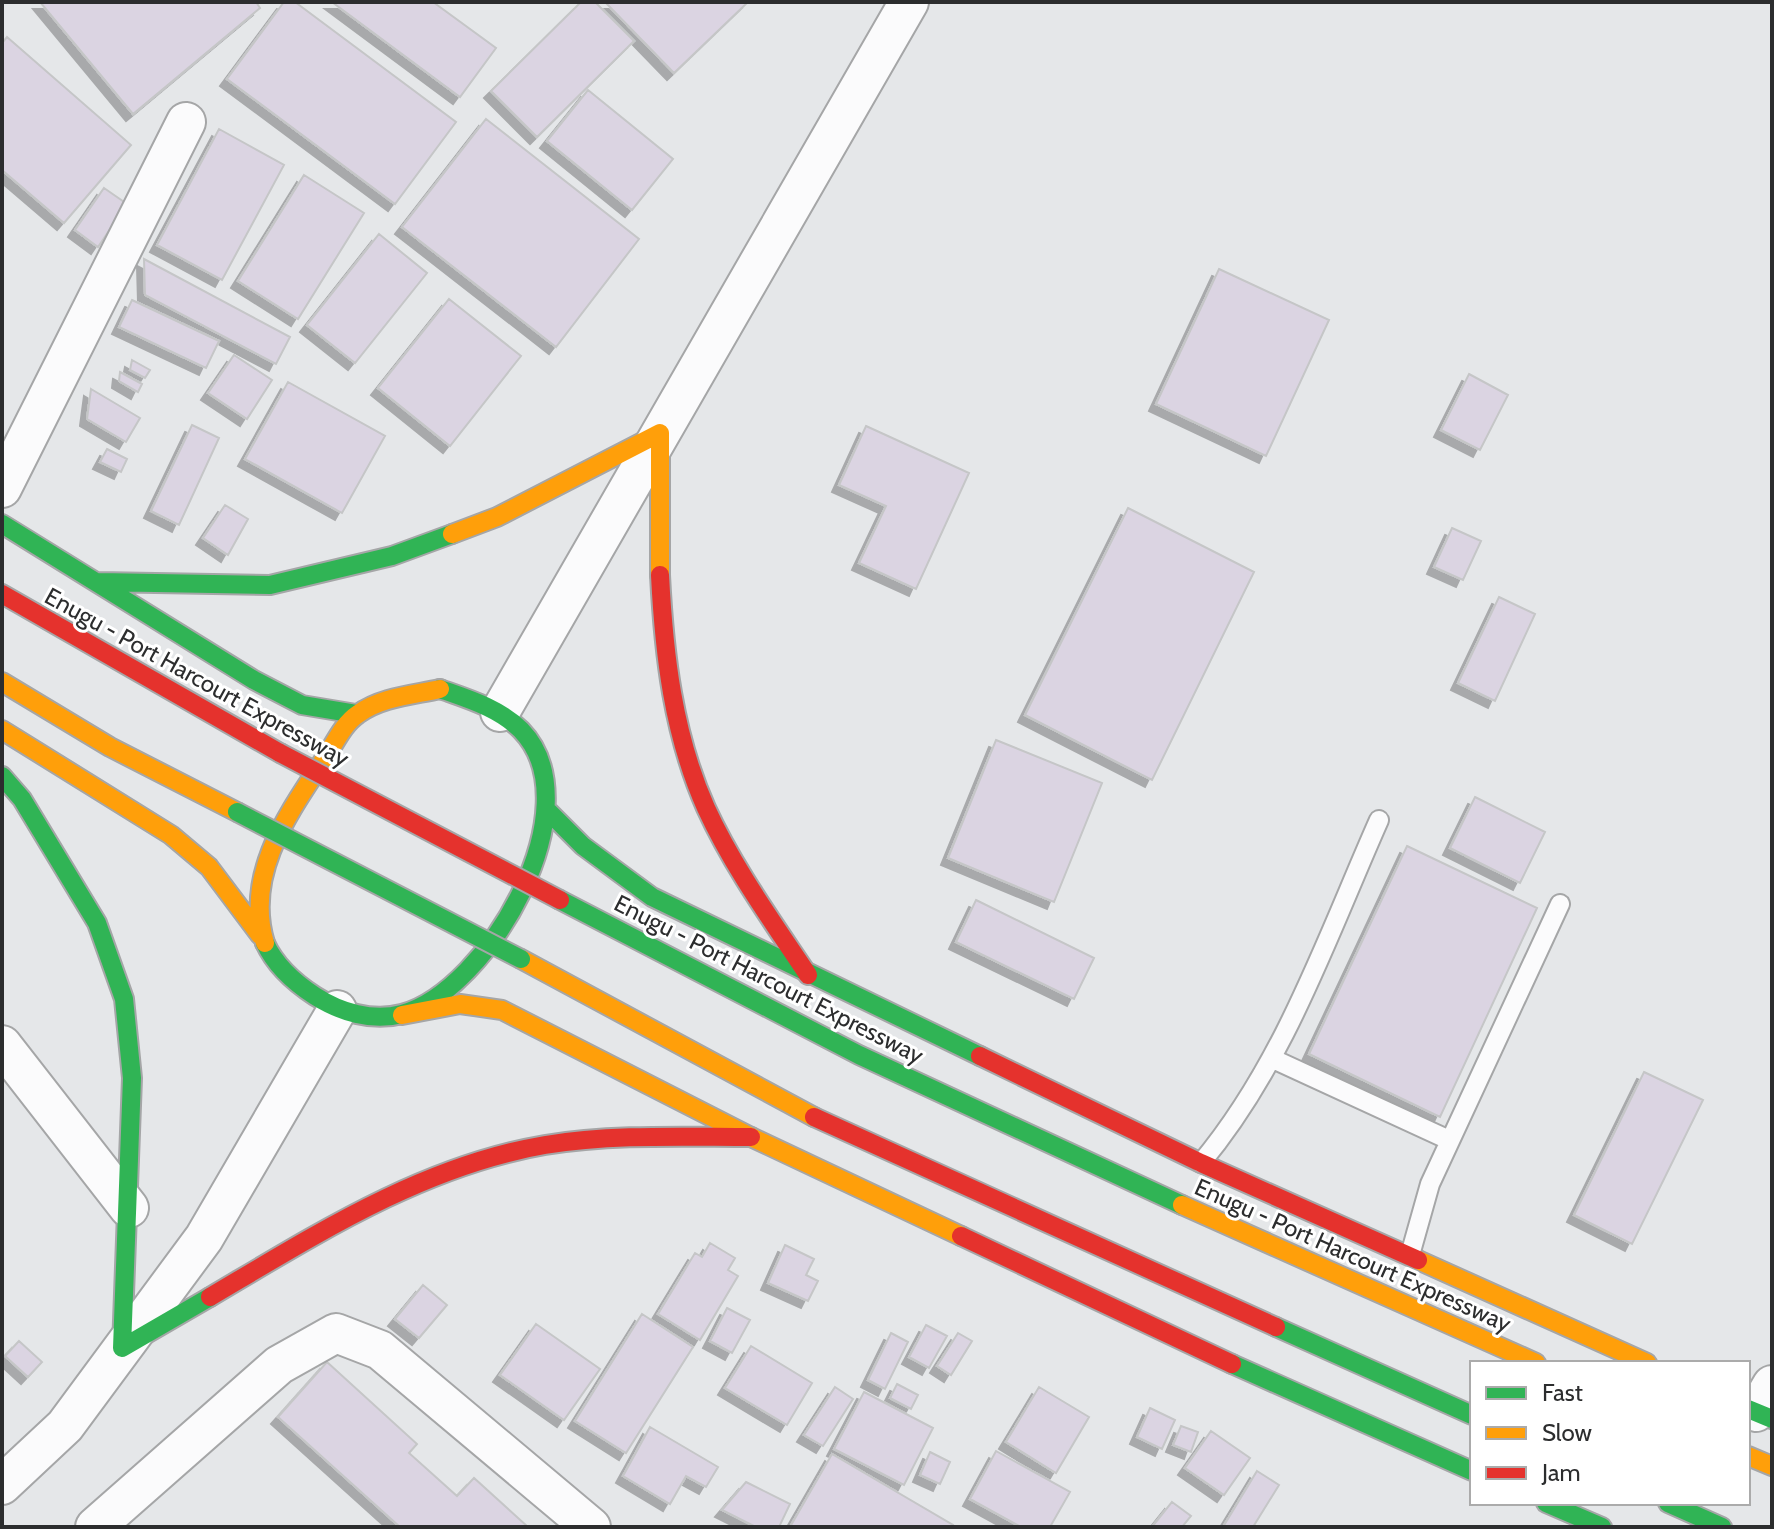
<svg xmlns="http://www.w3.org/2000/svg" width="1774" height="1529" font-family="Cabin,sans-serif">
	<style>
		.building { fill: #dbd4e2; stroke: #c5c6c7; stroke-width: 2; filter: url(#shadow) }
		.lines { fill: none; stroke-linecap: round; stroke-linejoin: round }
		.lane-casing { stroke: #a5a6a7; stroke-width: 22 }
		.street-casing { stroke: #a5a6a7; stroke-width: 42 }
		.fast-casing { stroke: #a5a6a7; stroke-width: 22 }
		.slow-casing { stroke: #a5a6a7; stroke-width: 22 }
		.jam-casing { stroke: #a5a6a7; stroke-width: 22 }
		.lane { stroke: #fbfbfc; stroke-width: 18 }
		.street { stroke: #fbfbfc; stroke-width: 38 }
		.fast { stroke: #30b455; stroke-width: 18 }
		.slow { stroke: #ff9f0a; stroke-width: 18 }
		.jam { stroke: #e5322d; stroke-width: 18 }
		.fast-bridge-casing { stroke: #a5a6a7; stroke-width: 22; stroke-linecap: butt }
		.jam-bridge-casing { stroke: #a5a6a7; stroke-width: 22; stroke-linecap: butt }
		.fast-bridge { stroke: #30b455; stroke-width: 18 }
		.jam-bridge { stroke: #e5322d; stroke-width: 18 }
		.labels { text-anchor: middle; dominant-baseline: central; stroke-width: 6; stroke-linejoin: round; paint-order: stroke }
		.street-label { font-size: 24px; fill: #2c2d2e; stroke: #fff }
	</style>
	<defs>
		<filter id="shadow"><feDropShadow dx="-7" dy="7" stdDeviation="0" flood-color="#0004"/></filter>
	</defs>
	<rect width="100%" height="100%" fill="#e5e7e9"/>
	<path class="building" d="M40,2h216l4,6 -127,106z
		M284,2h11l161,120 -61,82 -168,-125z
		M332,2h101l63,46 -36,49z
		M581,2h14l39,39 -97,96 -46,-46z
		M605,2h143l-74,71z
		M7,37l124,108 -67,78 -62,-53v-127z
		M588,90l85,69 -41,51 -85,-69z
		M486,119l153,120 -83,108 -154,-120z
		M219,129l65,36 -62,115 -65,-35z
		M304,175l60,38 -66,106 -60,-38z
		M104,188l23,16 -29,43 -23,-17z
		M379,234l48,39 -72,90 -48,-38z
		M144,259l146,78 -14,27 -131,-69z
		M1219,269l110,51 -63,136 -110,-52z
		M449,299l72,57 -71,90 -72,-58z
		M132,300l87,41 -13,27 -87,-41z
		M234,355l38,25 -25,39 -39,-26z
		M132,360l18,10 -5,8 -15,-8z
		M120,372l22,12 -4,8 -19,-11z
		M1469,374l39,21 -28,55 -39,-20z
		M288,382l97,54 -43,77 -97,-54z
		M91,389l49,29 -14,24 -39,-23z
		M192,425l27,13 -40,87 -28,-14z
		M866,426l103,47 -53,116 -57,-26 27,-57 -47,-21z
		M107,449l20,10 -6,13 -21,-10z
		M225,505l23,14 -20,36 -25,-17z
		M1128,508l126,64 -102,208 -127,-65z
		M1452,528l29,13 -18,39 -29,-13z
		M1499,597l36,17 -40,87 -37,-18z
		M996,740l106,43 -48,119 -106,-44z
		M1475,797l70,35 -25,51 -70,-35z
		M1407,846l130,62 -97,209 -131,-63z
		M976,900l118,58 -20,41 -118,-57z
		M1644,1072l59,28 -71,144 -58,-29z
		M710,1243l25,15 -7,12 10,6 -38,64 -42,-26 37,-61 7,4z
		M785,1245l29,14 -8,16 12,6 -10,20 -40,-18z
		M423,1285l24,20 -28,33 -24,-19z
		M727,1308l23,12 -18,33 -22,-12z
		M642,1314l51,33 -67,106 -51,-32z
		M536,1324l64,45 -36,51 -64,-45z
		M926,1325l21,11 -18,32 -20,-11z
		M891,1333l17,9 -23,47 -17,-9z
		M958,1333l14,8 -21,34 -14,-9z
		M19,1341l23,21 -14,15 -23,-21z
		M751,1346l61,37 -25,42 -62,-37z
		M327,1362l90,82 -8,9 48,43 17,-18 54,49h-128l-122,-110z
		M897,1384l21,11 -7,14 -21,-11z
		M835,1387l18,12 -30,47 -19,-11z
		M1039,1387l50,30 -33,56 -50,-31z
		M864,1392l69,36 -29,57 -70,-36z
		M1150,1408l25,12 -13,29 -25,-12z
		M1181,1426l17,6 -7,20 -18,-7z
		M650,1427l68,40 -12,20 -20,-11 -16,28 -47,-28z
		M1211,1431l39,27 -26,37 -39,-27z
		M996,1451l74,41 -20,35h-29l-51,-28z
		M930,1452l20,10 -10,22 -20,-9z
		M832,1454l121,71 -1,2h-162z
		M1257,1471l22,14 -26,42h-30z
		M746,1482l44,22 -11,23h-23l-34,-17z
		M1172,1502l19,14 -9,11h-30z"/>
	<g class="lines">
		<defs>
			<path id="lane" d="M1273,1059l176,81
				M1201,1163c83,-99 126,-226 178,-343
				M1410,1255l20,-71 130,-280"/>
			<path id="street" d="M2,488l184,-366
				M500,712l409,-710
				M2,1045l127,163
				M1756,1412l16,-27
				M2,1485l63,-59 139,-188 133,-228
				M95,1527l184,-162 57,-32 44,17 211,177"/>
			<path id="fast" d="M2,524l252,156 48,25 54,9
				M98,582l172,3 122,-29 60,-22
				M2,776l20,23 75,124 27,76 8,79 -10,270 88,-51
				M549,812l34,34 69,51 328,159
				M560,900l299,155 323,150
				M265,943c10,22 30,40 50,53 25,16 57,26 87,18 86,-23 193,-208 119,-284 -22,-22 -53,-31 -81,-41
				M1276,1327l196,88
				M1232,1364l240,107
				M1748,1409l24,10
				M1546,1503l56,24
				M1668,1503l54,24"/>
			<path id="slow" d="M452,534l45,-17 163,-84v142
				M2,682l108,65 127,65
				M2,730l169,105 38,32 51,68
				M265,943c-21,-69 23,-129 60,-185 10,-15 18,-34 33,-44 23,-17 55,-19 82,-25
				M521,959l293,158
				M402,1015l58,-11 42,6 249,127 210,99
				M1182,1205l354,158
				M1418,1260l229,103
				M1748,1456l24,10"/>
			<path id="jam" d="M660,575c4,79 13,159 46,233 27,59 66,113 102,167
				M2,594l278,159
				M980,1056l221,107 217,97
				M814,1117l462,210
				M961,1236l271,128
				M210,1297c105,-62 212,-131 335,-152 68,-11 137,-8 206,-8"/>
		</defs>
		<use href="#lane" class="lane-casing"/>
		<use href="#street" class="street-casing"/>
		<use href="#fast" class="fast-casing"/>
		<use href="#slow" class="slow-casing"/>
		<use href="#jam" class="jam-casing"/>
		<use href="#lane" class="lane"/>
		<use href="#street" class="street"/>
		<use href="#fast" class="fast"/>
		<use href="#slow" class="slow"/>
		<use href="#jam" class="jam"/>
		<defs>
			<path id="fast-bridge" d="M237,812l284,147"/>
			<path id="jam-bridge" d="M280,753l280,147"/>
		</defs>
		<use href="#fast-bridge" class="fast-bridge-casing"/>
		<use href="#jam-bridge" class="jam-bridge-casing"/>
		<use href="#fast-bridge" class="fast-bridge"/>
		<use href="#jam-bridge" class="jam-bridge"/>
	</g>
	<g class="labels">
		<g class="street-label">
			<text transform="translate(197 677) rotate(29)">Enugu - Port Harcourt Expressway</text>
			<text transform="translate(769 979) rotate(27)">Enugu - Port Harcourt Expressway</text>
			<text transform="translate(1353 1255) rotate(24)">Enugu - Port Harcourt Expressway</text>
		</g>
	</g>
	<rect width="1774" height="1529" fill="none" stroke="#2c2d2e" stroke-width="8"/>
	<rect x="1470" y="1361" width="280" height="144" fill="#ffffff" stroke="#ababab" stroke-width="2"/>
	<rect x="1486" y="1387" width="40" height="12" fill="#30b455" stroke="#ababab" stroke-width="2"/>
	<text x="1542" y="1401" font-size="24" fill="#2c2d2e">Fast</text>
	<rect x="1486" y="1427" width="40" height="12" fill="#ff9f0a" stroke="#ababab" stroke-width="2"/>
	<text x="1542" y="1441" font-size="24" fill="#2c2d2e">Slow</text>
	<rect x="1486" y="1467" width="40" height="12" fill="#e5322d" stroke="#ababab" stroke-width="2"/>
	<text x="1542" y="1481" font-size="24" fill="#2c2d2e">Jam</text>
</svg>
